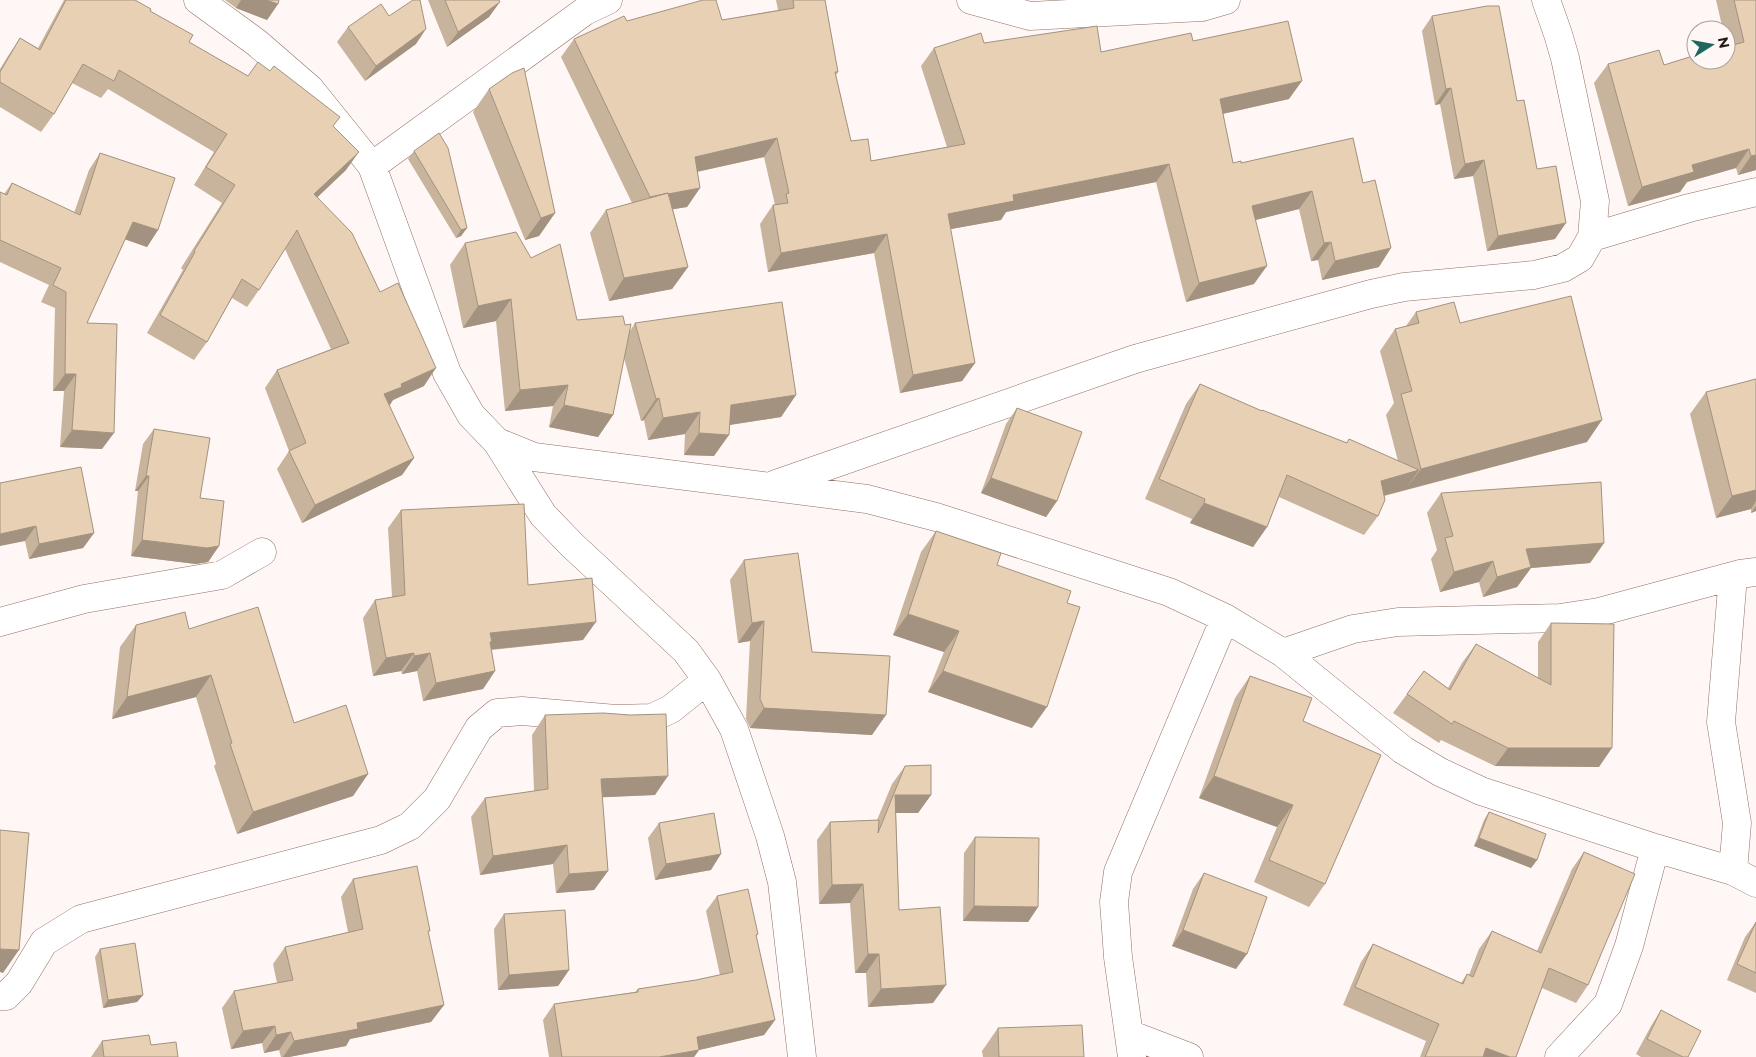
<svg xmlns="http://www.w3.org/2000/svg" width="1756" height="1057" font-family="Montserrat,sans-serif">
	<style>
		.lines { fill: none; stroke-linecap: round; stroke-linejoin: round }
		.minor-casing { stroke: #907064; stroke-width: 29 }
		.minor { stroke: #fff; stroke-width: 28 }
		.wall { fill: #c8b39c }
		.shaded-wall { fill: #a2927f }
		.building { fill: #e8d0b5; stroke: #a2927f }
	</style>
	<rect width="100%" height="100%" fill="#fff7f5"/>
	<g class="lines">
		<defs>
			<path id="minor" d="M198,0l59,43 53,46 62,77 75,207 24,42 26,27 37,15 333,42 69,18 233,75 56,26 58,35 120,97 37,22 41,19 174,57 78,23 23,12
				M971,0l59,16 172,-9 24,-7
				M372,166l213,-155 23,-11
				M1592,237l97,-29 67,-16
				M497,442l46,73 29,30 114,106 21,29 27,49 36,107 12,46 20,175
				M776,484l359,-125 236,-65 33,-7 130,-12 29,-7 17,-10 12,-21 3,-36 -30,-143 -7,-24 -12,-34
				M0,622l84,-23 138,-24 40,-23
				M1283,653l70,-24 45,-7 162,-4 39,-6 141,-38 16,-2
				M1733,871l4,-48 -16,-101 12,-146
				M0,996h6l13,-13 25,-41 37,-23 300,-79 29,-14 27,-27 42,-71 18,-15 25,-2 94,8 36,-1 19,-9 36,-29
				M1129,1034l60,23
				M1132,1057l-14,-100 -4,-55 4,-30 107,-254
				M1559,1057l49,-53 21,-58 26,-98"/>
		</defs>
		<use href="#minor" class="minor-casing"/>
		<use href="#minor" class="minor"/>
	</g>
	<path class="wall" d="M64,0h71l54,42 59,34 22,-5 70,46 -7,9 13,44 -29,27 107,189 -31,14 -4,5 25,53 -12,17 -100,48 -25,-54 12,-18 -24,-63 12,-18 54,-21 -46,-100 -26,41 -12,17 -15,-9 -25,44 -13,18 -47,-27 36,-63 -2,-2 41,-65 -28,-18 20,-33 -106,-63 -7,9 -29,-15 -18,31 -13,18 -41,-25v-38l8,-13 12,-18 18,10z
		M225,0h54l-1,4 -11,16 -31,-12z
		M428,0h71l-10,17 -42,30z
		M776,0h49l13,72 -2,3 15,66 20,20 76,-14 -26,-81 13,-18 50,-5 117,9 92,-11 96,58 -66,15 10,49h8l112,-25 26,129 -57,13 -4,-20 -7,1 -12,-52 -43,11 -2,64 -68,18 -30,-120 -150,30 -5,8 -51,9 25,134 -13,18 -62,12 -26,-140 -106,19 -8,-48 13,-19h2l-11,-48 -67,15 3,16 -13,19 -14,2 15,58 -16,22 -63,12 -19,-68 16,-23 26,-7 -71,-146 13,-18 53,-18 95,-1 56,-10z
		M1716,0h40v170l-18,5 -2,-7 -49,14 -7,10 -52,14 -34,-123 14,-19 56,1 63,-19 -1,-5v-11h-3z
		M389,16l27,28 -51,37 -28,-39 11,-15z
		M1432,16l85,85 38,138 -68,12 -14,-75 -19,3 -14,-75 -5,1 -13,-74z
		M489,89l66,124 -16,23 -14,4 -52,-128z
		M414,151l53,77 -6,8 -5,2 -48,-79z
		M100,153l58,77 -11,17 -22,-8 -38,84 15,126 -42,-2 4,-56h-11l2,-83 -14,-6 8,-17 -49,-23v-70l4,2 8,-11 62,30 15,-43z
		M465,243l66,15 46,62 48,5 5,6 5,-8 161,72 -15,22 -51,8 -16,31 -30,-1 1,-21 -37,6 -4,-20 -3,1 -17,-63 -11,57 -15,22 -49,-10 4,-21 -48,5 -9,-90 -33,7 -13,-63z
		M1416,312l44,11 127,119 -203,54 -6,20 -14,19 -85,-38 -12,30 -14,20 -63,-24 2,-4 -47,-20 41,-95 14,-20 62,27 85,32 2,-4 49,22 -12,-46 8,-12 -14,-52 15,-22 11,-3z
		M1756,379v132l-5,2v-4l-35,9 -26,-104 16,-22z
		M1017,408l40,93 -11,16 -65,-24 25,-69z
		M154,429l46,69 19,48 -11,16 -12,2 -65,-8 7,-65h-3l8,-47z
		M0,483l94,50 -11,15 -54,11 -4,-18z
		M1441,493l163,50 -14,20 -59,5 -14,19 -34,10 -4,-15 -39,10 -9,-33 6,-9 -10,-37z
		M401,510l127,75 55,55 -92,10 4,21 -12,18 -60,12 -6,-30 -15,3 -1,-3 -28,5 -10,-58 12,-18 17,-3 -4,-69z
		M936,531l61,34 35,163 -104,-36 16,-40 -51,-17 28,-83z
		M744,560l68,92 60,83 -122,-7 -4,-9 4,-78 -12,2 -8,-63z
		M1551,623l48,144 -104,-1 -54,-26 -2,3 -46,-30 31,-42 24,17 14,-25 14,-19 62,34v-36z
		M136,625l53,4 105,94 74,51 -15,22 -116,38 -23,-68 2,-2 -20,-67 -84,22 8,-72z
		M1250,676l53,45 22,163 -16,23 -55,-25 23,-55 -78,-29 36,-100z
		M545,715l110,80 -53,2 6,74 -14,19 -38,3 -3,-29 -73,11 -9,-58 14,-19 49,-7 -2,-56z
		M905,766l26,29 -13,18h-22l3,97 34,93 -65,4 -2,-34h-11l-5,-70 -31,1 -2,-64 13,-18 47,-2 15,-36z
		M1489,812l48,48 -6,8 -57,-22 10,-26z
		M659,823l52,47 -56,10 -7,-42z
		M975,837l63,70 -10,15 -65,-1 1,-68z
		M1584,852l4,133 -12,18 -34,-15 -26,69h-96l6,-16 -83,-36 18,-43 12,-18 88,39 6,-9 2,1 10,-26 13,-18 45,20 35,-82z
		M1204,873l32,96 -64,-23 21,-57z
		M353,879l75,54 16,72 -13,17 -81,17 -4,7 -57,11h-8l-2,-7 -15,3 -2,-10 -31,6 -9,-41 12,-17 43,-8 -4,-19 12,-17 63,-15 -7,-35z
		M717,896l41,38 -2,3 19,83 -11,15 -65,15 -5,7h-145l-6,-37 11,-16 81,-12 3,-3 58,-9 24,-5 -14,-64z
		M504,914l65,56 -11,16 -60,4 -4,-61z
		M1756,922v71l-29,-13 18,-43z
		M100,949l43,46 -6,7 -34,6 -8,-51z
		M1661,1010l27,47h-47l-5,-3 15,-28z
		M998,1028l86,29h-101l-1,-6z
		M102,1041l49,4 27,12h-87z"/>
	<path class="shaded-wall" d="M241,0h25l12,4 -11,16 -31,-12z
		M500,2l-11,15 -42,30 11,-15z
		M426,29l-10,15 -51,37 11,-15z
		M1302,81l-13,18 -81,18 12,-18z
		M1451,88l-11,16 -5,1 11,-16z
		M777,138l-13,19 -82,18 13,-18z
		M1749,149l-13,19 -49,14 -7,10 -52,14 14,-19 50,-22z
		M359,152l-13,18 -44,42 12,-18z
		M1756,155v15l-18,5 13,-19z
		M1484,160l-11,16 -19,3 11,-15z
		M1169,164l-13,18 -150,30 -5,8 -66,12 13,-18 65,-19z
		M700,188l-13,19 -50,8 13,-18z
		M1312,191l-13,18 -60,15 13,-18z
		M555,213l-16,23 -14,4 16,-22z
		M133,222l25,8 -11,17 -26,-9z
		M1566,223l-11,16 -68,12 11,-15z
		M467,228l-6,8 -5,2 5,-8z
		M887,234l-13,19 -106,19 13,-19z
		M1331,242l-13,18 -7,1 13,-18z
		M1391,248l-12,19 -57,13 13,-19z
		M1267,266l-13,18 -68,18 13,-19z
		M688,267l-16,22 -63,12 15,-23z
		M511,299l-15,22 -33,7 15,-22z
		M975,363l-13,18 -62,12 13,-18z
		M436,368l-12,18 -31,14 -3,5 -18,7 12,-18 17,-10z
		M65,374h11l-12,17h-11z
		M568,385l-15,21 -48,5 15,-21z
		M796,395l-15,22 -65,10 15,-22z
		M659,398l-15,22 -3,1 15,-22z
		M564,405l49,10 -15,22 -49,-10z
		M700,412l-15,22 -37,6 15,-22z
		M1602,420l-15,22 -182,48 16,-21z
		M72,430l42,3 -12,16 -42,-2z
		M699,433l30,2 -15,21 -30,-1z
		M414,458l-12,17 -100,48 13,-18z
		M1419,470l-14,20 -38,10 14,-19z
		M146,476h3l-11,15h-3z
		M991,478l66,23 -11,16 -65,-24z
		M1756,490v11l-5,8 -35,9 16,-22z
		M1204,503l63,24 -14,20 -63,-24z
		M1756,506v5l-5,2z
		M36,526l-11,15 -25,5v-12z
		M94,533l-11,15 -54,11 10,-15z
		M142,540l77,6 -11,16 -12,2 -65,-8z
		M1604,543l-14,20 -59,5 -14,19 -34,10 14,-20 29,-28z
		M1493,561l-14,21 -39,10 14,-20z
		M908,614l51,17 -15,21 -51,-17z
		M764,621l-14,20 -12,2 14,-20z
		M596,622l-13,18 -97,10 4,-17z
		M414,653l-13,18 -28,5 13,-18z
		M430,653l-13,18 -15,3 12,-18z
		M495,671l-12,18 -60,12 13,-18z
		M943,671l104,36 -15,21 -104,-36z
		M211,675l-15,22 -84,22 15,-22z
		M764,708l122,7 -14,20 -122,-7z
		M1508,748h104l-13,19 -104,-1z
		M368,774l-15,22 -116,38 16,-22z
		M668,776l-13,19 -68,3 14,-19z
		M1214,776l79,29 -16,22 -78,-29z
		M895,795h36l-13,18h-32z
		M1479,838l58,22 -6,8 -57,-22z
		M567,845l-14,19 -73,11 13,-19z
		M721,854l-10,16 -56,10 11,-16z
		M608,871l-14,19 -38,3 13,-19z
		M863,884l-13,19 -31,1 13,-19z
		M974,906l64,1 -10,15 -65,-1z
		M1183,930l64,24 -11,15 -64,-23z
		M0,949l19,1 -16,23 -3,-1z
		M868,954h11l-13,19h-11z
		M569,970l-11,16 -60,4 11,-15z
		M946,985l-13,18 -65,4 13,-18z
		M143,995l-6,7 -34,6 5,-8z
		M444,1005l-13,17 -81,17 -4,7 -57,11h-6l11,-16 63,-18z
		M775,1020l-11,15 -78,18 11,-16z
		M275,1026l-13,17 -31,6 12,-18z
		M291,1032l-12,18 -15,3 12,-18z
		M1486,1048l24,9h-30z
		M699,1050l-5,7h-35z"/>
	<path class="building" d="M66,0h69l16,9 -1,2 43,24 -4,7 59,34 10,-14 12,9 4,-5 66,51 -7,9 26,26 -45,42 38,39 28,59 18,-9 38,85 -35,16 1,3 -18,7 30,64 -99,47 -26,-54 17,-8 -29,-73 72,-27 -52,-113 -38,60 -17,-11 -35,63 -47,-27 35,-63 -1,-1 41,-66 -29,-18 21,-33 -108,-64 -5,11 -31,-17 -29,50 -54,-32v-10l20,-34 20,12z
		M266,0h13l-1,4z
		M413,0h7l6,29 -50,37 -28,-39 33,-23 8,12z
		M445,0h54l1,2 -42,30z
		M703,0h13l6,20 72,-12 -1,-8h32l13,72h-3l16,69 17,-2 3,22 94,-17 -31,-96 47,-15 3,10 113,-17 4,26 90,-19 2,8 95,-20 14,60 -82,18 13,64 8,-2v2l112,-25 10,45 12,-3 16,68 -56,13 -4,-19 -7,1 -12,-52 -60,15 15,60 -68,17 -30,-119 -156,31 1,6 -66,13 27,149 -62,12 -26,-141 -106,19 -8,-48 15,-2 -2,-9 3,-1 -12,-55 -82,19 5,31 -32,6v-1l-18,4 -76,-158 50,-23 3,5z
		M1734,0h22v155l-5,1 -2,-7 -57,16 2,7 -52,15 -34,-123 51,-14 5,15 32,-10v5h30v-13l18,-5z
		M1487,6h12l18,95 7,-1 13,69 19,-3 10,57 -68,13 -14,-76 -19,4 -14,-76 -5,1 -14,-73z
		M524,68l31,145 -14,5 -52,-129 23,-16z
		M439,133l9,15 19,80 -6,2 -47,-79z
		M100,153l75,25 -17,52 -25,-8 -46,101 30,1 -3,109 -42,-3 4,-56h-11l1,-82 -13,-7 8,-17 -61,-28v-48l7,3 5,-12 68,32z
		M668,193l20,74 -64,11 -18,-68z
		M516,232l15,26 29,-14 17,76 46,-4 2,9 6,-1 -18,91 -49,-10 4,-20 -48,5 -9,-91 -33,7 -13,-63z
		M1571,296l31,124 -181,49 -20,-75 11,-3 -17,-62 24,-6 -3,-11 38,-10 6,21z
		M782,302l14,93 -65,10 -2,30 -30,-2 1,-21 -37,6 -4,-20 -3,1 -21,-76z
		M1756,379v111l-24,6 -26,-104z
		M1200,384l62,27v-1l85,33 2,-4 70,31 -38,11 4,19 -7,16 -91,-41 -20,52 -63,-24 1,-4 -46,-20z
		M1017,408l65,24 -25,69 -66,-23z
		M154,429l56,9 -10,60 24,3 -5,45 -12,2 -65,-8 7,-64h-3z
		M81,467l13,66 -55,11 -3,-18 -36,8v-51z
		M1601,482l3,61 -78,6 5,18 -34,10 -4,-16 -39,11 -9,-34 8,-2 -12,-43z
		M524,504l4,81 64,-7 4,44 -106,11 2,9h-2l5,29 -59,12 -6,-30 -16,3v-3l-28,5 -11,-58 30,-5 -4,-85z
		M936,531l65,22 -4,12 74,26 -4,12 13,4 -33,100 -104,-36 16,-40 -51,-17z
		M798,553l14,99 78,4 -4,59 -122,-7 -4,-9 4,-78 -12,2 -8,-63z
		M258,607l36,116 52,-18 22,69 -115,38 -23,-68 2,-1 -21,-68 -84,22 9,-72 49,-13 4,17z
		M1551,623l63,1 -2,124h-104l-54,-27 -2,3 -45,-30 17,-23 26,19 26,-46 75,41z
		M1250,676l62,22 -9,23 78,34 -56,129 -56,-24 24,-55 -79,-29z
		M603,713l27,2 36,-1 2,62 -67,3 7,92 -39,3 -2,-29 -74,11 -8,-58 63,-9 -3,-74z
		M931,765v30h-36l4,115 41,-3 6,78 -65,4 -2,-35h-11l-5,-70 -31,1 -2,-63 49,-2 -1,13 27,-67z
		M1489,812l57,22 -9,26 -58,-22z
		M714,813l7,41 -55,10 -7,-41z
		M0,830l29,3 -10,117 -19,-1z
		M975,837l64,1 -1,69 -64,-1z
		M1584,852l51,22 -47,111 -39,-17 -33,89h-6l-24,-9 -3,9h-58l14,-33 -84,-37 18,-43 90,40 4,-10 6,3 19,-46 49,22z
		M417,866l13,65h-2l16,74 -87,18 1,6 -64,12 -3,-9 -15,3 -1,-9 -32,5 -9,-40 59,-11 -8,-33 78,-18 -10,-50z
		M1204,873l63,24 -20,57 -64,-24z
		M748,889l10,45 -2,1 19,85 -78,17 2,13 -40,7h-97l-8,-53 84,-12v-3l58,-9 37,-8 -16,-76z
		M565,910l4,60 -60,5 -5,-61z
		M1756,922v51l-19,-9z
		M135,943l8,52 -35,5 -8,-51z
		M1661,1010l40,21 -13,26h-5l-36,-18z
		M1082,1025l2,32h-85l-1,-29z
		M149,1035l2,10 25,-3 2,15h-74l-2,-16z"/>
	<g transform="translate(1711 45) rotate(79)"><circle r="24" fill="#fff7f5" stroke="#a99f9c"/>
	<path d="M0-4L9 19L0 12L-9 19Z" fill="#1d6760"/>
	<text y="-8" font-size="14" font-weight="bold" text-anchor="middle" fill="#281b17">N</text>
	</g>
</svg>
